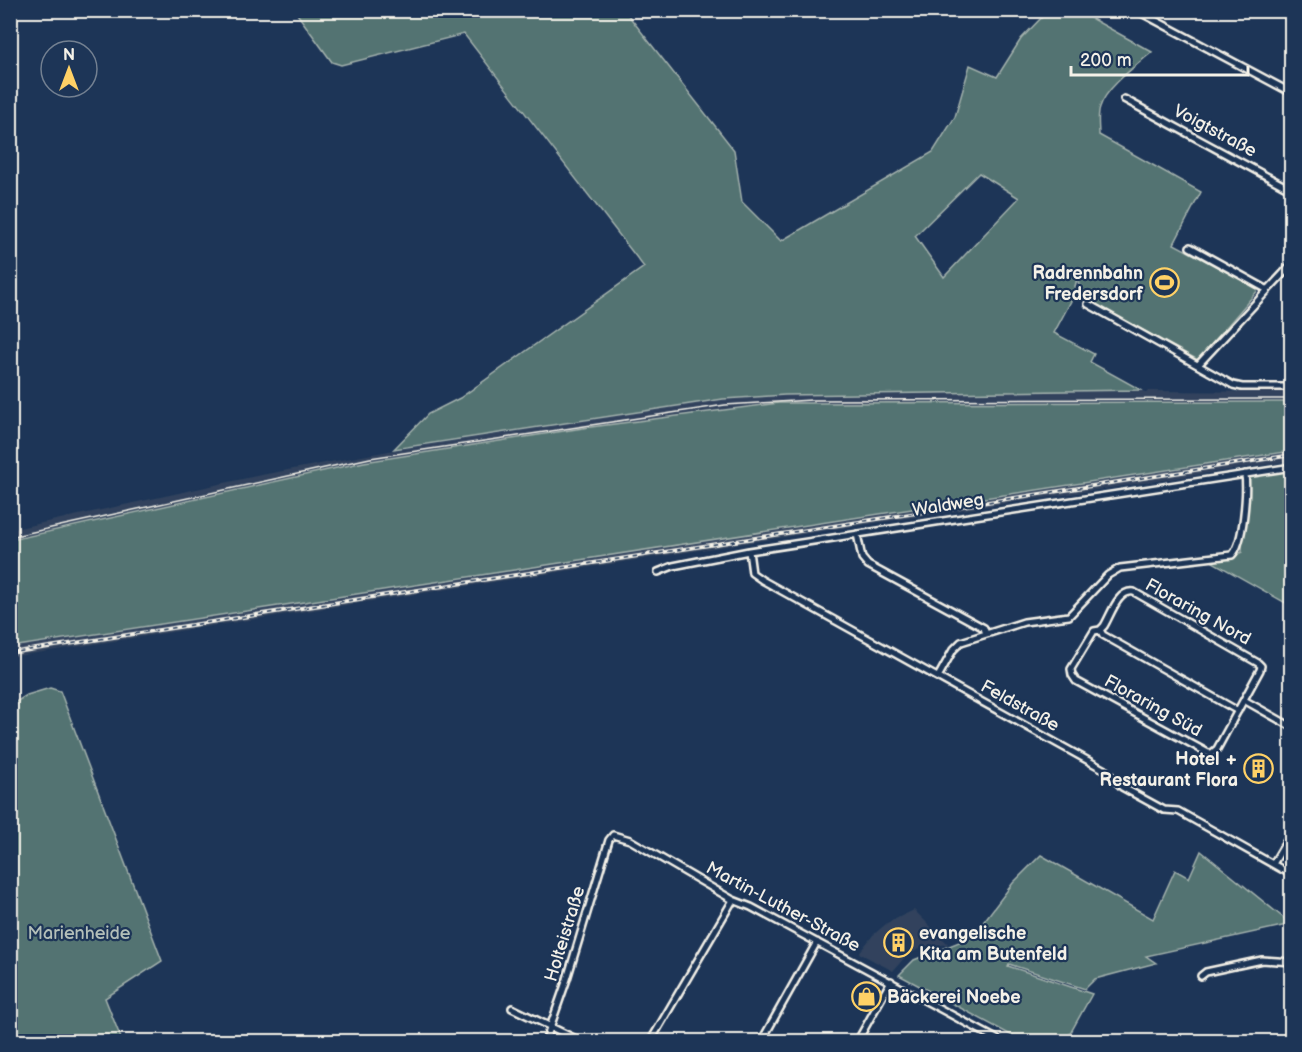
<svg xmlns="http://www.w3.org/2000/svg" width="1302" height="1052" font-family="'Balsamiq Sans',sans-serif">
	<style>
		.built { fill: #30435d }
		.green { fill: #537372; stroke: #a4b2ad; stroke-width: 1.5; fill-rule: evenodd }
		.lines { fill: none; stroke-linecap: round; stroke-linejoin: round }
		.street-casing { stroke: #f4f1e8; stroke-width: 10 }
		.street { stroke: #1d3557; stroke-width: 5 }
		.tram { stroke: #f4f1e8; stroke-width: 1.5 }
		.rail-casing { stroke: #f4f1e8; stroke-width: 4 }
		.rail { stroke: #1d3557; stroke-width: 1.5; stroke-dasharray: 4.5; stroke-linecap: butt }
		.labels { text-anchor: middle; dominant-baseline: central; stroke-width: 4.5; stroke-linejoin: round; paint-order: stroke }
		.street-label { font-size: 18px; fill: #f4f1e8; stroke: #1d3557 }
		.poi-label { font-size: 18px; font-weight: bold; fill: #f4f1e8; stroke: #1d3557; text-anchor: end }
		.park-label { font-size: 18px; fill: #b4bfb9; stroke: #1d3557 }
	</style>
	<rect width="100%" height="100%" fill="#1d3557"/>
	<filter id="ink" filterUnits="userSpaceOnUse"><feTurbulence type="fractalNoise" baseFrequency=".0167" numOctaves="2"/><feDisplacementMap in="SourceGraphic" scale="12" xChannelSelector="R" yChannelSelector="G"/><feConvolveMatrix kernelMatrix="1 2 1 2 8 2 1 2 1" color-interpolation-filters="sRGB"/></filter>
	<g filter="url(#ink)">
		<path class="built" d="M1141,390l6,3 2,-2 142,1v10l-512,1 -196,25 -219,34 -353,78 -1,-10 246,-54 138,-26 329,-51 62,-4z
			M1291,451v10l-461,69 -819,127v-10z
			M914,910l34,34 -26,4 -9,4 -7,4 -13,15 -34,-18 14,-18 14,-12z"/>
		<path class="green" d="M295,11h330l109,139 8,52 39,39 152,-89 22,-35 15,-52 27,12 24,-38 23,-24 2,-4h32l74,41c-15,13 -46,35 -52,55 -3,8 -1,20 -1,28l102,57 -27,52 85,45 -61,71 -114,-62 -7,-19 -6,22 -17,32 40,21 -4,8 51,28 -356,5 -62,4 -329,50 34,-35 32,-16 184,-131 -180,-233 -123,31 -9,-3zM979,173l40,25 -75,79 -29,-41z
			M1291,402v49l-1280,196v-107l353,-78 219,-34 196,-25z
			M1289,469l2,1v136l-80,-45 19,-3 12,-6 4,-77z
			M50,688l10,3 102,270 -57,37 17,43h-111v-336l16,-10z
			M1201,851l90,73 -145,32 10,7 -61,16 -10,10 -76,-25 -1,2 84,28 -26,47h-44l-123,-66 15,-15 58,-23 41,-54 28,-28 112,64 22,-49 14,8z"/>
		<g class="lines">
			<defs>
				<path id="street" d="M1136,10l156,83
					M1124,99l168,91
					M1190,247l78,43
					M1088,304l145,81 9,2h50
					M1198,365l94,-101
					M857,534l5,24 6,7 116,63 2,6
					M749,551l3,22 10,7 343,190 17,17 42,23 14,1 114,64
					M658,572l15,-6 76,-15 543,-84
					M1100,630l4,-4c7,-11 14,-37 30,-34l124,71 3,3 -1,4 -43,79 -5,4h-4l-132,-72 -4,-6 -1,-6 23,-38 6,-1 3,5 135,76
					M938,677l15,-27 8,-8 63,-20 45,-6 39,-41 12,-7 112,-13c12,-12 15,-64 13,-81
					M1244,700l48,27
					M1273,864l19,-32
					M1201,976l5,-4 56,-12 30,2
					M512,1008l70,34
					M545,1042l22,-63 42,-139 4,-5 17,5 103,60 18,7 251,135
					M650,1042l83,-142
					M761,1042l56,-100
					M857,1042l34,-61"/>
			</defs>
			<use href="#street" class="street-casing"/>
			<use href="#street" class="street"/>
			<path class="tram" d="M10,537l360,-79 355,-53 87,-5 480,-1"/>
			<defs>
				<path id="rail" d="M10,653l1282,-198"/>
			</defs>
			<use href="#rail" class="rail-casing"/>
			<use href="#rail" class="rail"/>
		</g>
	</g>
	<defs>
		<symbol id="stadium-ring" viewBox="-11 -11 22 22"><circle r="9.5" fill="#1d3557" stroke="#ffd166" stroke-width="1.5"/><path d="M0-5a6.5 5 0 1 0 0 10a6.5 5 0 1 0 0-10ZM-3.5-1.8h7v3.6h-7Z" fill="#ffd166"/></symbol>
		<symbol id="building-ring" viewBox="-11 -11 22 22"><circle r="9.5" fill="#1d3557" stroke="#ffd166" stroke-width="1.5"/><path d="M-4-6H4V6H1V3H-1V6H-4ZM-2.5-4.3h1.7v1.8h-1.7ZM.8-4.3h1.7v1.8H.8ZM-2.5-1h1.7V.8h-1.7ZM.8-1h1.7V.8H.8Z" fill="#ffd166"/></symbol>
		<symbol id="shop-ring" viewBox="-11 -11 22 22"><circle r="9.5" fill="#1d3557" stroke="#ffd166" stroke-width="1.5"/><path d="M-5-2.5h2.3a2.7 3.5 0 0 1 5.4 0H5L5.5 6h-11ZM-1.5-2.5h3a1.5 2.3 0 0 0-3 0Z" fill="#ffd166"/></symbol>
	</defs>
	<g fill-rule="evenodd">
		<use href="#stadium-ring" x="1148" y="266" width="33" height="33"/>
		<use href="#building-ring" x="1242" y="752" width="33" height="33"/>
		<use href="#building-ring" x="882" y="926" width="33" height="33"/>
		<use href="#shop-ring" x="850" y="980" width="33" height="33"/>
	</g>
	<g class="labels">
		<g class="street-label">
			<text transform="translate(1215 131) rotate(28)">Voigtstraße</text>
			<text transform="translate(948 505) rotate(-9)">Waldweg</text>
			<text transform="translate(1198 612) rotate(29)">Floraring Nord</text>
			<text transform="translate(1020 706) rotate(29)">Feldstraße</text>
			<text transform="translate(1153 706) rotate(29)">Floraring Süd</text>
			<text transform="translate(783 907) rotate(28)">Martin-Luther-Straße</text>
			<text transform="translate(565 934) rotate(-73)">Holteistraße</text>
		</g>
		<g class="poi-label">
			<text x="1143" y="273">Radrennbahn<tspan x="1143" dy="21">Fredersdorf</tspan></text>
			<text x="1238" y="759">Hotel +<tspan x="1238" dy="21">Restaurant Flora</tspan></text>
			<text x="919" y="933" text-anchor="start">evangelische<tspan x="919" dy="21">Kita am Butenfeld</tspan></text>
			<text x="887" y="997" text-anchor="start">Bäckerei Noebe</text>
		</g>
		<g class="park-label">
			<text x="79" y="933">Marienheide</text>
		</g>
	</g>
	<rect width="1302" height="1052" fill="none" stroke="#1d3557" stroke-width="36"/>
	<rect x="18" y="18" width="1266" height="1016" fill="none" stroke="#f4f1e8" stroke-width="2" filter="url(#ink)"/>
	<g transform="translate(69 69)"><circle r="28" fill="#1d3557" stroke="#738091" stroke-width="1.5"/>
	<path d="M0-4.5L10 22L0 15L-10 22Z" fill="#ffd166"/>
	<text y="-9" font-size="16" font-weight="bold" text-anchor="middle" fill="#f4f1e8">N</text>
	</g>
	<path d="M1071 66v9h177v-9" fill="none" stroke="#f4f1e8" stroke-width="3"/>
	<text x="1080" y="66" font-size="18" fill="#f4f1e8" stroke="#1d3557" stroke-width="4.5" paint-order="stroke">200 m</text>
</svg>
